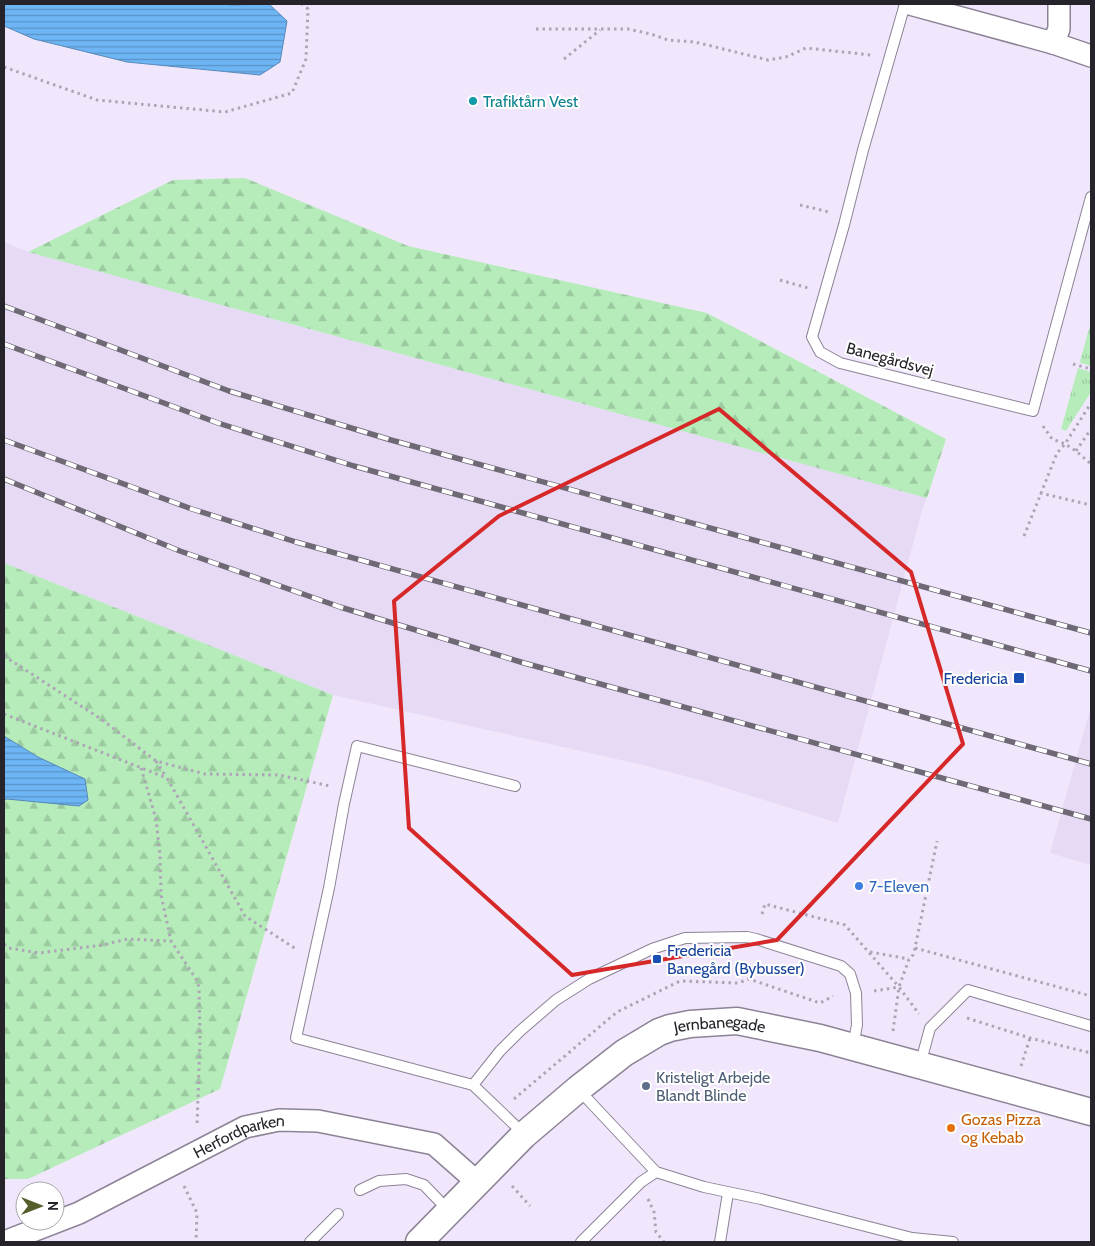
<svg xmlns="http://www.w3.org/2000/svg" width="1095" height="1246" font-family="Cabin,sans-serif">
	<style>
		.built { fill: #e7daf5 }
		.grass { fill: url(#grass-tufts) }
		.forest { fill: url(#forest-firs) }
		.water { fill: url(#water-rules); stroke: #5889b8 }
		.lines { fill: none; stroke-linecap: round; stroke-linejoin: round }
		.service-casing { stroke: #8c8396; stroke-width: 12 }
		.minor-casing { stroke: #8c8396; stroke-width: 24 }
		.tertiary-casing { stroke: #8c8396; stroke-width: 29 }
		.path { stroke: #ada5b6; stroke-width: 3; stroke-dasharray: 2.5 4; stroke-linecap: butt }
		.service { stroke: #fff; stroke-width: 10 }
		.minor { stroke: #fff; stroke-width: 21 }
		.tertiary { stroke: #fff; stroke-width: 26 }
		.rail-casing { stroke: #6f6975; stroke-width: 5.5 }
		.rail { stroke: #fff; stroke-width: 4; stroke-dasharray: 11; stroke-linecap: butt }
		.marked { fill: none; stroke: #d62828; stroke-width: 4; stroke-linejoin: round }
		.culture-dot { fill: #0f9aa8; stroke: #fff; stroke-width: 2 }
		.transit-dot { fill: #1a4fb4; stroke: #fff; stroke-width: 2 }
		.shop-dot { fill: #3f7fe0; stroke: #fff; stroke-width: 2 }
		.service-dot { fill: #5c6f8a; stroke: #fff; stroke-width: 2 }
		.food-dot { fill: #e8710a; stroke: #fff; stroke-width: 2 }
		.labels { text-anchor: middle; dominant-baseline: central; stroke-width: 4; stroke-linejoin: round; paint-order: stroke }
		.culture-label { font-size: 16px; fill: #0d838f; stroke: #fff; text-anchor: start }
		.street-label { font-size: 16px; fill: #27232b; stroke: #fff }
		.transit-label { font-size: 16px; fill: #164399; stroke: #fff; text-anchor: end }
		.shop-label { font-size: 16px; fill: #366cbe; stroke: #fff; text-anchor: start }
		.service-label { font-size: 16px; fill: #4e5e75; stroke: #fff; text-anchor: start }
		.food-label { font-size: 16px; fill: #c56008; stroke: #fff; text-anchor: start }
	</style>
	<defs>
		<pattern id="grass-tufts" width="24" height="20" patternUnits="userSpaceOnUse" patternTransform="scale(1.25)"><rect width="24" height="20" fill="#b5ecba"/><path d="M3 7l-1-3M5 7V3M7 7l1-3M15 17l-1-3M17 17v-4M19 17l1-3" fill="none" stroke="#9ccaa0"/></pattern>
		<pattern id="forest-firs" width="22" height="20" patternUnits="userSpaceOnUse" patternTransform="scale(1.25)"><rect width="22" height="20" fill="#b5ecba"/><path d="M5 1l3.5 6h-7zM16 11l3.5 6h-7z" fill="#9ccaa0"/></pattern>
		<pattern id="water-rules" width="6" height="5" patternUnits="userSpaceOnUse" patternTransform="scale(1.25)"><rect width="6" height="5" fill="#6db5f5"/><path d="M0 2.5h6" fill="none" stroke="#5a93c7"/></pattern>
	</defs>
	<rect width="100%" height="100%" fill="#f1e7fc"/>
	<path class="built" d="M4,242l24,10 899,246 -4,9 -85,316 -135,-42 -56,-15 -314,-71 -329,-132z
		M1091,706v159l-41,-12z"/>
	<path class="grass" d="M1091,322v44l-10,-3 -1,-2z
		M1078,368l13,4v20l-25,39 -5,-2z"/>
	<path class="forest" d="M245,178l163,68 299,67 239,126 -19,59 -899,-246 145,-72z
		M4,563l329,132 -113,394 -192,90h-24z"/>
	<path class="water" d="M4,4h218l11,1 36,-1 18,17 -7,41 -20,13 -133,-13 -93,-23 -30,-13z
		M4,736l34,21 47,22 3,21 -9,6 -72,-7 -3,1z"/>
	<g class="lines">
		<defs>
			<path id="service" d="M905,4l-42,146 -19,75 -32,112 8,15 20,11 193,48 58,-214
				M515,786l-158,-40 -13,58 -15,84 -33,150 177,47 51,49
				M920,1065l10,-37 38,-38 123,36
				M473,1085l27,-34 20,-20 36,-31 33,-21 63,-30 33,-11 62,-1 9,2 85,27 9,8 6,19 1,32 -4,21
				M578,1089l78,83 48,15 57,12 151,39 41,4
				M360,1190l19,-9 27,-2 18,6 25,26
				M310,1242l28,-28
				M581,1242l60,-60 15,-10
				M720,1242l8,-49"/>
			<g id="minor">
				<path d="M910,4l143,39 38,13"/>
				<path d="M1053,43l6,-14v-25"/>
				<path id="s1" d="M4,1242l75,-29 166,-86 34,-7 39,1 116,23 43,38"/>
			</g>
			<g id="tertiary">
				<path id="s2" d="M419,1242l105,-107 54,-46 46,-36 35,-21 11,-4 20,-4 47,-3 83,17 271,74"/>
			</g>
		</defs>
		<use href="#service" class="service-casing"/>
		<use href="#minor" class="minor-casing"/>
		<use href="#tertiary" class="tertiary-casing"/>
		<path class="path" d="M536,29h92l23,5 17,6 27,2 73,18 18,-3 20,-9 65,7
			M564,59l36,-29
			M4,67l93,33 128,12 67,-19 14,-34 2,-50 -6,-5
			M800,205l29,7
			M780,280l28,8
			M1073,364l18,5
			M1043,426l9,13 13,5 11,7 15,13
			M1076,451l15,-22
			M1040,493l51,12
			M1024,536l33,-83 8,-9 26,-41
			M4,656l97,63 55,42 49,13 74,1 51,11
			M4,714l163,64 78,138 51,33
			M156,761l10,16
			M141,768l15,51 4,36 1,40 10,46 25,38 3,8 1,52 -3,87
			M762,914l3,-10 80,21 54,62
			M4,944l5,4 30,5 64,-8 24,-6 44,2
			M915,948l176,48
			M870,952l39,7
			M749,964v15
			M874,991l25,-4 20,27
			M967,1018l63,20 61,15
			M893,1031l6,-44 10,-28 4,-4 2,-7 22,-107
			M1021,1066l9,-28
			M514,1099l103,-87 63,-31 58,2 11,-4 71,24 13,-7
			M184,1186l13,27 -1,29
			M512,1186l18,20
			M648,1199l6,13 2,20 8,10"/>
		<use href="#service" class="service"/>
		<use href="#minor" class="minor"/>
		<use href="#tertiary" class="tertiary"/>
		<defs>
			<path id="rail" d="M4,306l225,85 162,49 700,193
				M4,344l214,79 136,43 737,205
				M4,440l188,69 104,33 795,222
				M4,479l176,72 160,56 184,56 567,156"/>
		</defs>
		<use href="#rail" class="rail-casing"/>
		<use href="#rail" class="rail"/>
	</g>
	<path class="marked" d="M719,409l192,163 52,172 -186,196 -205,35 -163,-147 -15,-227 105,-85z"/>
	<circle class="culture-dot" cx="473" cy="101" r="5"/>
	<g class="transit-dot">
		<rect x="1013" y="672" width="12" height="12" rx="2.5"/>
		<rect x="652" y="954" width="10" height="10" rx="2.5"/>
	</g>
	<circle class="shop-dot" cx="859" cy="886" r="5"/>
	<circle class="service-dot" cx="646" cy="1086" r="5"/>
	<circle class="food-dot" cx="951" cy="1128" r="5"/>
	<g class="labels">
		<g class="culture-label">
			<text x="483" y="101">Trafiktårn Vest</text>
		</g>
		<g class="street-label">
			<text transform="translate(890 359) rotate(15)">Banegårdsvej</text>
			<text stroke="none"><textPath href="#s2" startOffset="382">Jernbanegade</textPath></text>
			<text stroke="none"><textPath href="#s1" startOffset="259">Herfordparken</textPath></text>
		</g>
		<g class="transit-label">
			<text x="1008" y="678">Fredericia</text>
			<text x="667" y="950" text-anchor="start">Fredericia<tspan x="667" dy="18">Banegård (Bybusser)</tspan></text>
		</g>
		<g class="shop-label">
			<text x="869" y="886">7-Eleven</text>
		</g>
		<g class="service-label">
			<text x="656" y="1077">Kristeligt Arbejde<tspan x="656" dy="18">Blandt Blinde</tspan></text>
		</g>
		<g class="food-label">
			<text x="961" y="1119">Gozas Pizza<tspan x="961" dy="18">og Kebab</tspan></text>
		</g>
	</g>
	<rect width="1095" height="1246" fill="none" stroke="#27232b" stroke-width="10"/>
	<g transform="translate(40 1206) rotate(90)"><circle r="24" fill="#ffffff" stroke="#a9a7aa"/>
	<path d="M0-4L9 19L0 12L-9 19Z" fill="#545d2b"/>
	<text y="-8" font-size="14" font-weight="bold" text-anchor="middle" fill="#27232b">N</text>
	</g>
</svg>
